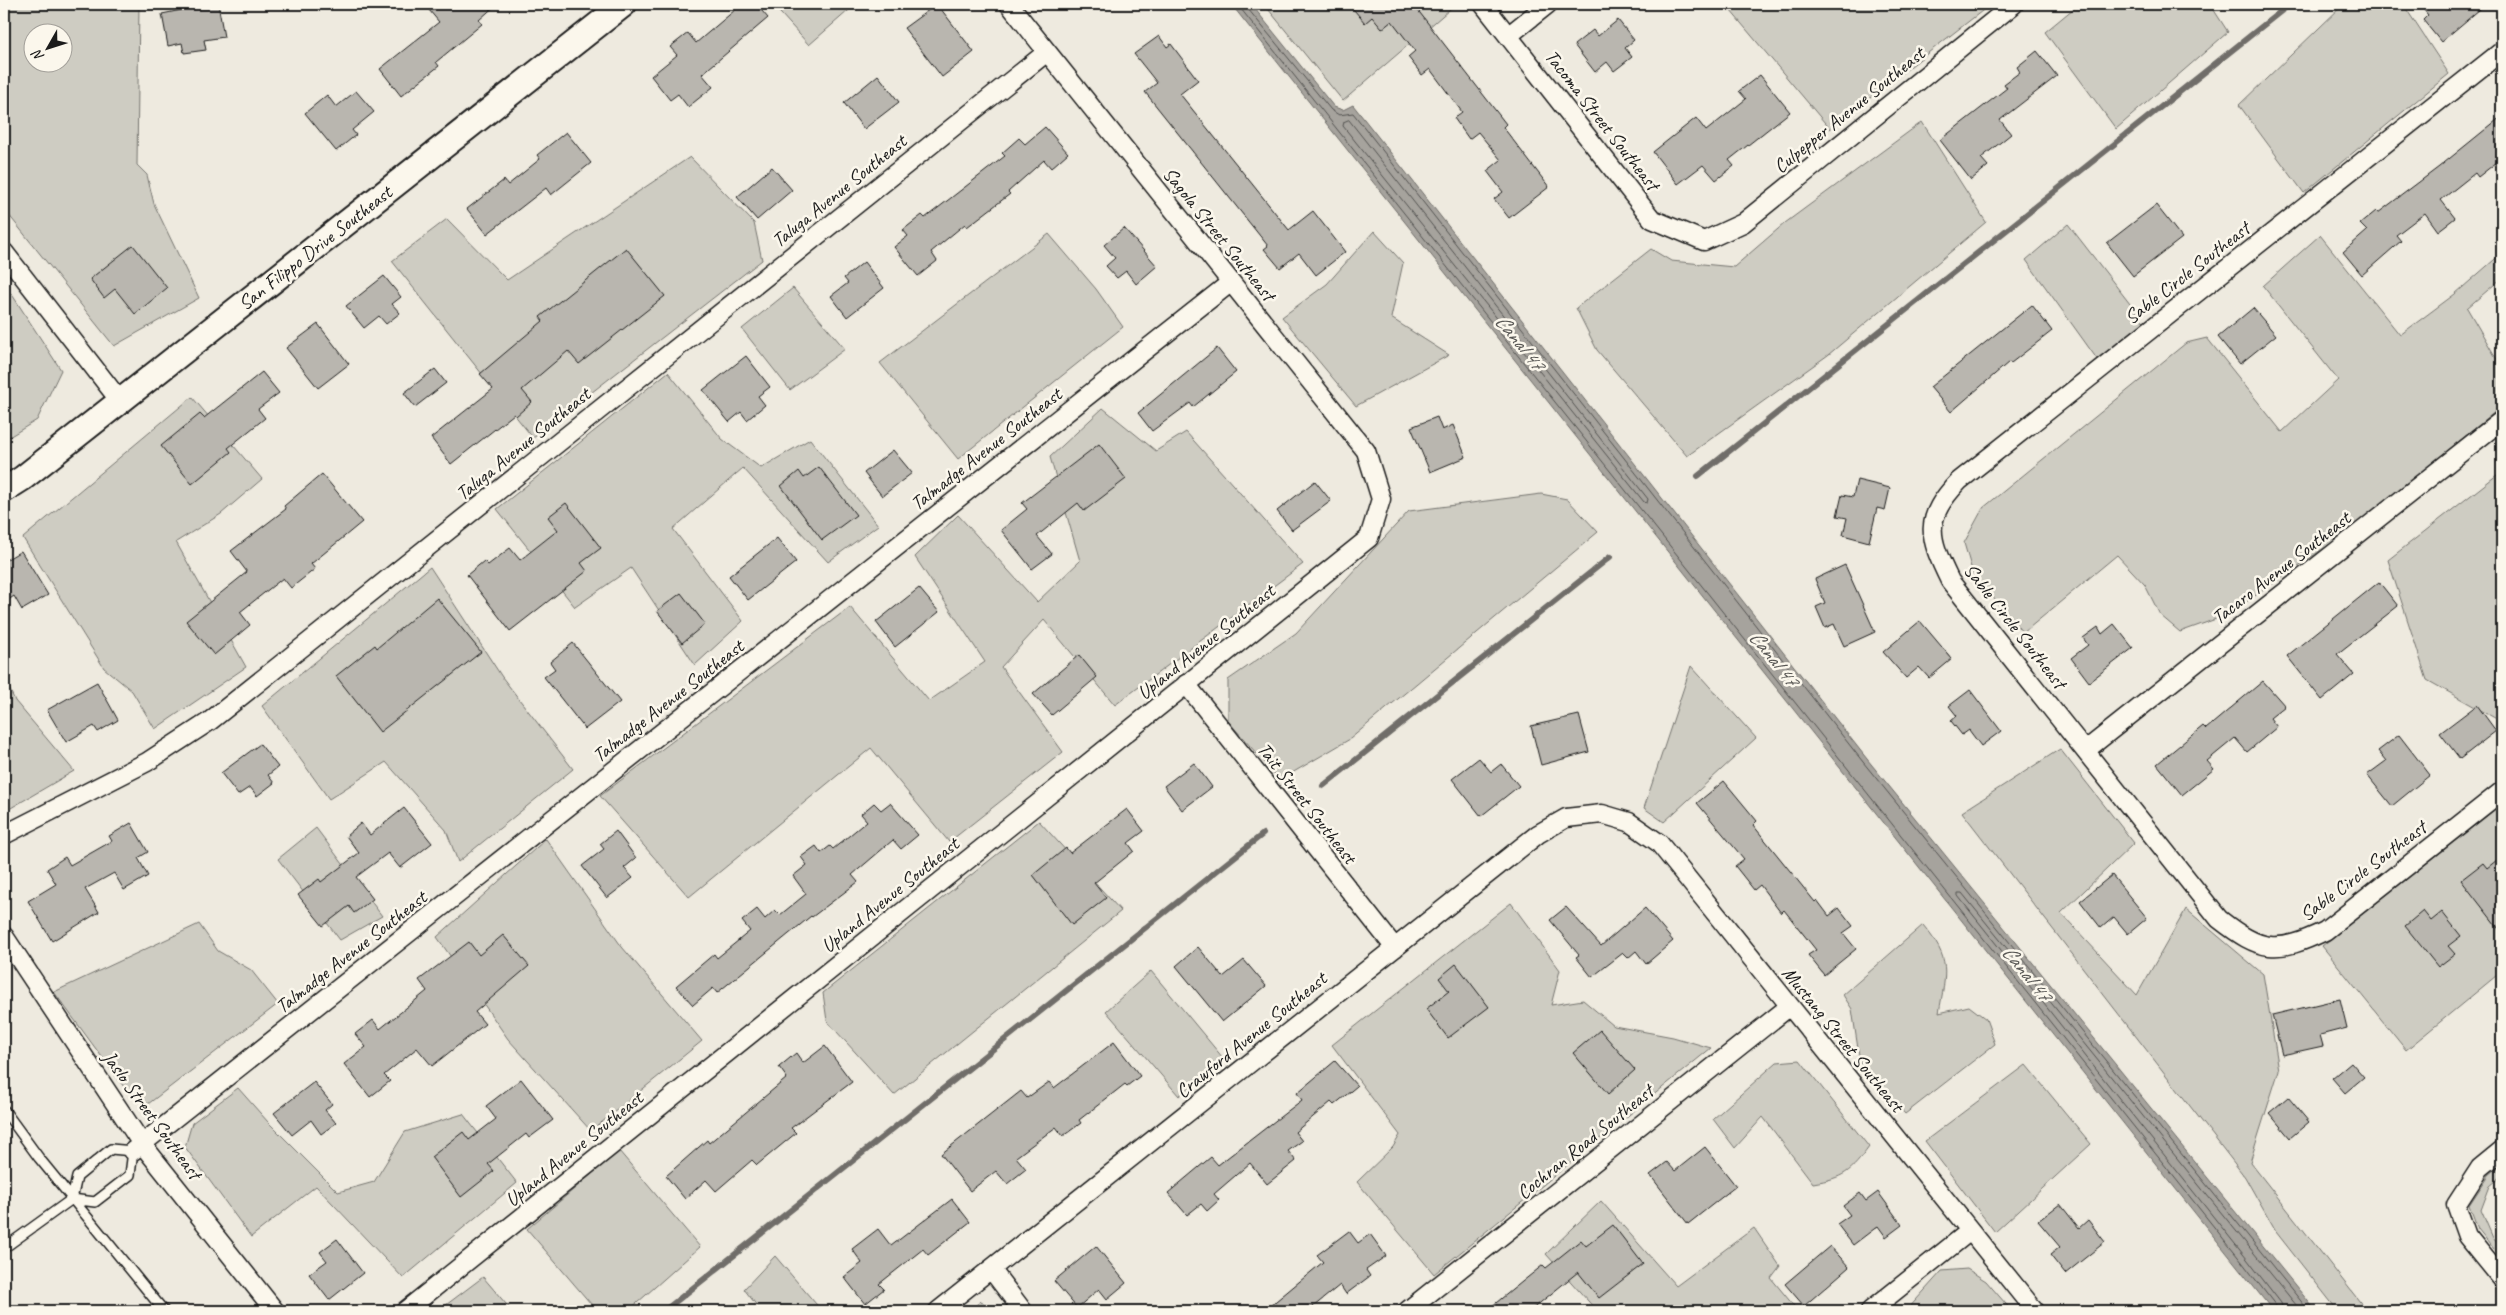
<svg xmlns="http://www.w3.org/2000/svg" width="2506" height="1315" font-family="Caveat,sans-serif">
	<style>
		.green { fill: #ceccc2; stroke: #75746f; fill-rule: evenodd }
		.water { fill: #a6a39d; stroke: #6f6d69 }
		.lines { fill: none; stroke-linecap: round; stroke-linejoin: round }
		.shore { stroke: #535250; stroke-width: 1 }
		.stream { stroke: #6f6d69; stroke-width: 6 }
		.building { fill: #b9b6af; stroke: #1c1c1c }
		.lane-casing { stroke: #1c1c1c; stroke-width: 12 }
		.street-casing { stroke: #1c1c1c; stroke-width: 21 }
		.secondary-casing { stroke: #1c1c1c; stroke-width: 28 }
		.lane { stroke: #fbf7ec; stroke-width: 9 }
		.street { stroke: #fbf7ec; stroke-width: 18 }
		.secondary { stroke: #fbf7ec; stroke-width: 24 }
		.labels { text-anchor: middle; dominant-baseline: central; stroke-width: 5; stroke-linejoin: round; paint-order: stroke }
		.street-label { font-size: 20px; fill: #1c1c1c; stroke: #fbf7ec }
		.water-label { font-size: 21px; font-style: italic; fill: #5a5956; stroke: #fbf7ec }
	</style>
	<rect width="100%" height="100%" fill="#eeeadf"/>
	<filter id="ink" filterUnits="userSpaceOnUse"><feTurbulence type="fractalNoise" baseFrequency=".02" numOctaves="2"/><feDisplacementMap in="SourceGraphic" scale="10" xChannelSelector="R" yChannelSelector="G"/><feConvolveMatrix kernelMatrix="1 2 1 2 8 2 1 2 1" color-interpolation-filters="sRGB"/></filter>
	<g filter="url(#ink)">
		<path class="green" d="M4,4h135l-2,161 10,10 7,29 45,94 -85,48 -110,-137zM32,32h30v30h-30z
			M772,4h84l-47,41z
			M1264,4h192l-113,97z
			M1725,4h266l-161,125z
			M2079,4h131l18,28 -112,97 -71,-97z
			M2344,4h59l46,70 -145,119 -65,-88z
			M1922,122l64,100 -158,133 -141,101 -90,-106 -21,-42 75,-59 20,12 63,6 51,-44z
			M690,157l64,66 8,37 -229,178 -141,-177 55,-42 60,61z
			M2068,224l76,98 -47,37 -71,-99z
			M1374,231l29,32 -12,55 58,37 -93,51 -74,-89 45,-33z
			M1049,234l47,55 27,38 -165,132 -78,-96z
			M2320,235l80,100 55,-41 47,-41v25l-35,30 35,60v38l-147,121 -128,88 -47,17 -20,-17 -15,-30 -28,-30 -94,78 -50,-59 -9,-31 19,-35 203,-165 21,-5 75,94 56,-52 -75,-94z
			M793,288l52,61 -55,41 -48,-61z
			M11,293l50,77 -24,50 -33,20v-143z
			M668,372l54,67 39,29 49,-29 68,86 -50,37 -85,-94 -70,61 70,92 -48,44 -64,-97 -56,39 -78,-98z
			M192,397l70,82 -41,35 -45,28 70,125 -91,62 -23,-38 -28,-23 -81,-130z
			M1103,408l53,43 30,-19 117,132 -188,141 -71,-85 -43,47 62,85 -114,90 -78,-94 -182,149 -89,-101 250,-189 79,94 56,-39 -70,-105 43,-42 79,87 43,-41 -30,-104z
			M2502,471v251l-75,-42 -39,-120z
			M1541,494l26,5 31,33 -248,207 -70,41 -52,-59v-41l68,-47 113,-122z
			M430,567l72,110 71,92 -115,93 -12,-32 -60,-68 -57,37 -67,-93z
			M1691,666l65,72 -92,84 -20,-14z
			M4,677l11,24 59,70 -70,41z
			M2060,749l74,94 -73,70 76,82 49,-86 77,65 16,96 -29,92 117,149h-29l-62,-79 -31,-55 -283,-365z
			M2502,804v167l-96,79 -84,-104z
			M1039,821l82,90 -227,184 -67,-74 -4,-28z
			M316,828l66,88 -42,24 -62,-81z
			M546,839l76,108 80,94 -111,90 -83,-92 -71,-102z
			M1511,903l49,67 -9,35 32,-5 31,26 59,11 38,11 -277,226 -77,-92 36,-35 7,-12 -68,-90z
			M199,924l19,27 33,19 27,34 -130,100 -21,-13 -73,-99z
			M1923,925c29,35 23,46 16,88l30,-7 17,13 9,25 -90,70 -45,-52 -8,-53 -9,-14z
			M1151,971l72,87 -44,38 -73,-85z
			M1800,1060l69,87c-18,25 -25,31 -56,36l-50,-66 -28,31 -22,-29 64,-57z
			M2026,1065l65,79 -96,88 -70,-91z
			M238,1088l30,34 70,70 36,-10 31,-50 58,-18 54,69 -114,95 -87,-92 -65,51 -66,-90 7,-24z
			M619,1151l81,96 -72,64h-31l-70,-82z
			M2502,1164v12l-12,10 -9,24 12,28 9,11v10l-24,-30 -9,-24 20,-30z
			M1601,1201l75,85 78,-58 26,38 -9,12 27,33h-201l-51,-57z
			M775,1256l47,55h-61l-17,-22z
			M1967,1269l19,12 26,30 -105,-1 35,-39z
			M483,1277l29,34h-74z
			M981,1301l14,10h-26z"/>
		<path class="water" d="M1231,4h20l83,103 9,3 10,-5 514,654 449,552h-43z"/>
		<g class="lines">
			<path class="shore" d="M1237,4l1005,1258 34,44 1,5
				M1247,4l1,5 83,101 8,5 14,-2 510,649 446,549
				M1349,120l299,379 -1,4 -3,-1 -301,-376 1,-4z
				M2283,1311l-2,-8 -34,-44 -289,-363v-3h4l339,418"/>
			<path class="stream" d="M1698,476l592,-472
				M1323,786l287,-229
				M664,1311l599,-477"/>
		</g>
		<path class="building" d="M190,4h28l6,33 -20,3 2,10 -22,3 -2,-10 -14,3 -6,-32 29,-6z
			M424,4h73l-18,16 3,4 -46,38 3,4 -38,30 -21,-27 59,-47z
			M742,4h14l12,14 -66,56 11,13 -25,20 -10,-13 -8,6 -19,-24 26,-21 -7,-8 18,-14 8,10z
			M937,4l37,48 -32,25 -38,-49z
			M1349,4h64l93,120 -3,3 46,60 -40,31 -15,-19 9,-7 -16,-21 14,-11 -23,-28 -9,7 -15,-21 8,-6 -32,-43 -8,6 -14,-18 7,-6 -23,-30 -10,8 -10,-12 -7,6z
			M2419,4h67l-45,38 -18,-22 5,-5z
			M1618,20l16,20 -9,8 7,9 -18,14 -7,-9 -12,10 -21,-27 19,-15 5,6z
			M1159,36l8,11 4,-3 27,36 -18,14 109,136 24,-19 32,41 -29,23 -17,-22 -19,15 -16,-19 4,-3 -123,-154 12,-9 -23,-29z
			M2037,51l20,25 -57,44 11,14 -30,24 7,8 -17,14 -31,-40 67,-52 -3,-4 16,-12 -3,-5z
			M878,75l21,27 -35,27 -20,-26z
			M1760,75l30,37 -61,48 5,6 -18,14 -13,-15 -25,19 -25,-32 43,-34 10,13 40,-32 -7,-8z
			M356,91l18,21 -22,18 4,5 -20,16 -31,-38 22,-18 9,12z
			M2502,116v42l-24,19 -3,-4 -34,27 14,18 -17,13 -13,-18 -29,22 5,6 -39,34 -19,-23 24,-21 -7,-7 16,-13 2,2 61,-46z
			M1045,127l23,26 -17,15 -7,-8 -36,32 2,2 -43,33 -2,-3 -34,28 6,9 -19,15 -24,-29 14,-11 -5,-6 19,-15 3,3 80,-62 -3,-3 17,-15 6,6z
			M566,132l25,31 -40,32 -5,-7 -59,46 -20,-25 37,-29 4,5 32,-26 -3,-4z
			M772,167l20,23 -35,30 -20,-23z
			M2156,205l26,33 -49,38 -26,-33z
			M1124,228l33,38 -21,18 -10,-13 -9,7 -11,-12 9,-8 -11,-13z
			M133,245l34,43 -32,26 -20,-25 -11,9 -14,-19z
			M626,248l39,48 -86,68 -11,-13 -46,39 10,12 -16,14 -2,-2 -63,50 -20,-26 62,-49 -13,-15 63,-53 -3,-4z
			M864,262l20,26 -37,29 -16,-21 17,-13 -4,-5z
			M384,276l17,21 -9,7 8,9 -14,11 -7,-8 -15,12 -18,-22z
			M2032,305l20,26 -41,32 -2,-1 -58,50 -21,-25z
			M2253,308l23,27 -36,29 -22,-27z
			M318,324l31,40 -31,24 -32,-40z
			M1217,348l19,24 -43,35 -3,-4 -38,28 -14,-18z
			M746,356l24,31 -12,9 7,9 -18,15 -6,-8 -12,10 -26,-32z
			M435,369l11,14 -31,24 -11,-14z
			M262,372l17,21 -21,16 7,9 -37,30 3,4 -39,32 -31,-38 39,-32 4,4z
			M1437,417l5,13 11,-5 13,32 -36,15 -19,-45z
			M1099,444l27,35 -42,32 -6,-8 -41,33 15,18 -20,15 -31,-39 26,-21 -5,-6z
			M893,450l19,23 -30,23 -18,-23z
			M819,467l37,48 -34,25 -41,-54 18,-15 5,7z
			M322,474l40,48 -51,42 4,5 -24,19 -8,-10 -43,34 10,13 -36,30 -28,-34 61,-49 -16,-21 55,-42 -2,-3z
			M1857,480l33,8 -5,22 -8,-2 -8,34 -26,-7 4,-17 -10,-2 5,-21 11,2z
			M1315,481l16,20 -39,29 -15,-19z
			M566,503l35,45 -20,15 6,8 -77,60 -43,-56 17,-14 4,4 22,-17 10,12 38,-30 -10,-13z
			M777,538l19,24 -48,38 -19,-24z
			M21,551l27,44 -26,15 -8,-14 -10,7v-42z
			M1845,565l30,67 -31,14 -10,-22 -9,4 -9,-21 9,-4 -10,-24z
			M2379,582l19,24 -61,48 17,20 -32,26 -35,-44z
			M919,588l20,24 -44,35 -19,-25z
			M681,593l24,31 -23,19 -25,-32z
			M437,598l44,54 -101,80 -44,-56 39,-31 2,3z
			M1920,621l32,38 -23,19 -10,-11 -13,11 -23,-26z
			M2114,624l19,24 -44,34 -18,-24 17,-13 -5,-7 15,-11 4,7z
			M573,643l47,59 -35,27 -41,-52 11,-8 -5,-7z
			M1079,655l18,22 -45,38 -19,-21z
			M2263,681l22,25 -15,12 7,9 -30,25 -12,-14 -28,23 7,8 -32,26 -25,-31 46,-38 3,3z
			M97,682l21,38 -20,12 -4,-6 -28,16 -19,-32z
			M1970,690l31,41 -20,15 -12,-16 -7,5 -11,-14 6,-5 -8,-10z
			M2477,705l19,26 -36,28 -20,-26z
			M1579,715l10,37 -48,13 -10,-39z
			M2399,735l31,40 -38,31 -25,-31 19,-14 -8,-10z
			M260,744l18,23 -10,8 6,8 -17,13 -7,-9 -12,8 -17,-22z
			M1479,758l12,14 10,-8 18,22 -38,30 -29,-37z
			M1194,763l18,24 -30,23 -18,-24z
			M1724,781l33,40 -4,4 62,77 2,-2 12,16 10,-8 14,18 -10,7 13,16 -32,26 -16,-20 8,-5 -32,-40 -3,3 -21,-28 -6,5 -19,-24 9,-7 -47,-56z
			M874,803l7,7 9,-7 28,32 -17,14 -8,-9 -41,35 6,7 -46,35 -1,-1 -94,77 -4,-5 -20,17 -17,-19 38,-32 3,4 33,-27 -8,-10 15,-12 8,10 10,-9 5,5 26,-21 -13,-18 14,-11 -6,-8 15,-11 5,7 9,-7 3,3 34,-28 -6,-7z
			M404,808l28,35 -32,25 -12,-15 -32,24 17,22 -19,14 -5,-7 -26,20 -25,-31 21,-16 2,3 38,-29 -13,-17 15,-13 9,12z
			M1127,809l17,22 -16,12 6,8 -40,32 12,15 -34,27 -39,-50 33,-27 4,5z
			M131,823l17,29 -10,6 10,18 -24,14 -10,-17 -29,16 14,23 -47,29 -24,-40 28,-17 -9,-15 18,-12 5,8 42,-24 -3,-5z
			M616,831l20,27 -12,10 9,10 -26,20 -25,-32 22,-17 -4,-5z
			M2502,856v77l-41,-53 22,-17 4,5z
			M2112,875l35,43 -19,16 -14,-17 -13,11 -21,-27z
			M1566,907l35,39 44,-38 28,33 -27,23 -10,-13 -8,7 -5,-5 -31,24 -16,-20 3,-2 -29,-35z
			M2423,911l8,10 11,-9 19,24 -13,10 7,8 -17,13 -33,-41z
			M503,935l26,31 -54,46 10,12 -53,42 -15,-18 -33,27 6,6 -20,16 -26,-33 22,-17 -11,-13 18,-14 7,9 47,-38 -8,-11 50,-38 10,13z
			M1198,947l25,30 21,-17 22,26 -44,36 -46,-56z
			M1456,964l33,43 -41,31 -22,-29 23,-18 -10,-13z
			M2340,999l7,29 -27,7 3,11 -41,9 -10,-40z
			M1600,1030l35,40 -27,24 -35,-41z
			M1114,1042l26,34 -13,10 -2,-2 -46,36 2,3 -18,13 -7,-9 -40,30 10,12 -19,15 -11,-13 -26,20 -29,-37 80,-63 6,7 22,-16 5,6z
			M825,1046l27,36 -61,46 5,5 -39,32 -5,-5 -36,31 -10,-11 -21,19 -19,-23 41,-36 2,3 78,-65 -8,-11 17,-14 7,10z
			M1335,1061l22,25 -23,19 -3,-3 -36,30 7,9 -14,10 8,10 -29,23 -17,-21 -36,31 5,6 -12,11 -6,-7 -14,11 -19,-22 43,-36 7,8 84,-65 -5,-7z
			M2351,1062l13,15 -19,16 -13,-15z
			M521,1079l32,41 -24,18 -3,-4 -38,30 6,7 -33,26 -30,-40 32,-25 6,8 27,-21 -10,-13z
			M314,1082l18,22 -7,6 11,13 -15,11 -10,-14 -19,15 -18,-22z
			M2288,1097l21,25 -19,16 -21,-25z
			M1705,1147l31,39 -48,38 -38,-49 17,-13 8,9z
			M1878,1192l24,33 -16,12 -8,-11 -25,19 -16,-21 13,-9 -7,-9 17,-13 6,8z
			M952,1199l18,23 -42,33 -5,-6 -44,35 5,5 -19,15 -21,-27 18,-14 -10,-14 26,-20 13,17z
			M2060,1204l19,24 9,-8 17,22 -40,32 -15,-19 10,-8 -22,-26z
			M1613,1225l30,39 -44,34 -21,-26 -48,39h-44l57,-46 3,3 35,-28 5,6z
			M1349,1231l9,12 12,-9 16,22 -20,14 4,6 -24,18 -6,-9 -32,26h-44l59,-49 -6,-7z
			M337,1239l26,34 -34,27 -20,-26 18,-13 -7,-9z
			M1096,1246l30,37 -19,16 -8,-10 -22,19 -23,-27z
			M1830,1246l19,21 -45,39 -19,-22z"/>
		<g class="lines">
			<defs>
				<path id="lane" d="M4,1110l35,48 125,153
					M4,1248l68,-49 5,-22 34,-28 22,2 -3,24 -35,27 -23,-3"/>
				<path id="street" d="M1483,4l169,215 52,22 39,-18 271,-219
					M1508,36l40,-32
					M2502,51l-543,430c-36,38 -31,55 -9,100l269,338c42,33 58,35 106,12l177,-140
					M4,252l116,149
					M1186,684l209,264
					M2086,750l416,-330
					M4,835l143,-73 63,-41 837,-669
					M4,936l138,208 133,167
					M2502,1150l-22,18 -24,37 11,31 35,43
					M133,1151l1097,-868
					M991,1269l32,42
					M405,1311l964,-773 12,-39 -15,-48 -357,-447
					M938,1311l600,-477 28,-16 36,-4 27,8 30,21 376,468
					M1407,1311l383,-305
					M1870,1311l100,-80"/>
				<path id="secondary" d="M4,490l19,-12 601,-474"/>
			</defs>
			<use href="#lane" class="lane-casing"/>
			<use href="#street" class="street-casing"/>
			<use href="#secondary" class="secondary-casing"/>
			<use href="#lane" class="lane"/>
			<use href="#street" class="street"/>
			<use href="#secondary" class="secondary"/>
		</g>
	</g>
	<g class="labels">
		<g class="street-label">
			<text transform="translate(1849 110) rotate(-39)">Culpepper Avenue Southeast</text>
			<text transform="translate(1602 120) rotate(52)">Tacoma Street Southeast</text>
			<text transform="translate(839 191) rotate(-39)">Taluga Avenue Southeast</text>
			<text transform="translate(1219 234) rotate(51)">Sagola Street Southeast</text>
			<text transform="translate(315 248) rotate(-38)">San Filippo Drive Southeast</text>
			<text transform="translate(2187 273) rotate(-38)">Sable Circle Southeast</text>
			<text transform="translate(523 444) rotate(-39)">Taluga Avenue Southeast</text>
			<text transform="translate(986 449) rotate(-38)">Talmadge Avenue Southeast</text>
			<text transform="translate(2281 568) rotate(-38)">Tacaro Avenue Southeast</text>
			<text transform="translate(2015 626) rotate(52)">Sable Circle Southeast</text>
			<text transform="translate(1206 642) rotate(-39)">Upland Avenue Southeast</text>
			<text transform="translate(668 701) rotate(-38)">Talmadge Avenue Southeast</text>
			<text transform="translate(1307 803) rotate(52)">Tait Street Southeast</text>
			<text transform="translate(2363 871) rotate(-37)">Sable Circle Southeast</text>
			<text transform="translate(890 895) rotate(-39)">Upland Avenue Southeast</text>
			<text transform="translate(351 952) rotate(-38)">Talmadge Avenue Southeast</text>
			<text transform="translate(1251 1035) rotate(-39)">Crawford Avenue Southeast</text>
			<text transform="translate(1843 1039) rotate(51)">Mustang Street Southeast</text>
			<text transform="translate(152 1115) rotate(54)">Jaslo Street Southeast</text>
			<text transform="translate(1585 1142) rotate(-39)">Cochran Road Southeast</text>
			<text transform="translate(574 1149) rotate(-39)">Upland Avenue Southeast</text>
		</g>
		<g class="water-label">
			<text transform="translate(1520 342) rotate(51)">Canal 47</text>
			<text transform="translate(1774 658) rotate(51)">Canal 47</text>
			<text transform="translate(2027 973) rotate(51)">Canal 47</text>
		</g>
	</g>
	<rect width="2506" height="1315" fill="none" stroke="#fbf7ec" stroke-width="20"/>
	<rect x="10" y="10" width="2486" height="1295" fill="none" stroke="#1c1c1c" stroke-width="2" filter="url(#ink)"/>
	<g transform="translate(48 48) rotate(231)"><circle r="24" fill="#fbf7ec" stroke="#a29f99"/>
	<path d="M0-4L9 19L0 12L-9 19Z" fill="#1c1c1c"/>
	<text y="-8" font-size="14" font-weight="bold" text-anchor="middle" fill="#1c1c1c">N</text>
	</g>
</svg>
